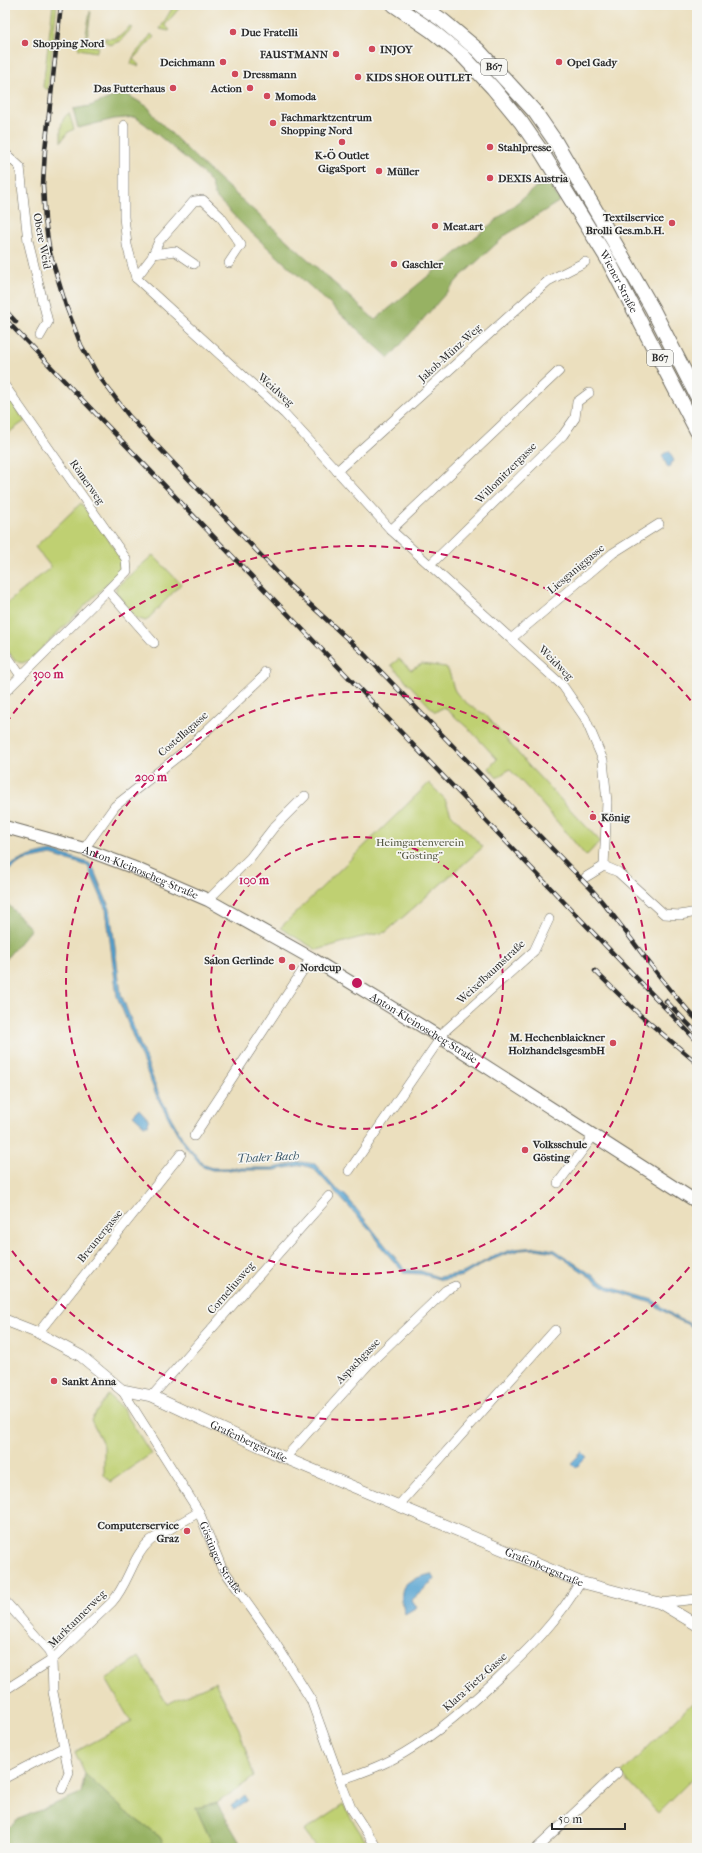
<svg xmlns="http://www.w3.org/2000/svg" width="702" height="1853" font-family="'IM FELL French Canon',serif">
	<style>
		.green { fill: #bfd072; stroke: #757e4e }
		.forest { fill: #97b264; stroke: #616e48 }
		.water { fill: #58a4d1; stroke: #42687e }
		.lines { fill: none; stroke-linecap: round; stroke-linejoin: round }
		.minor-casing { stroke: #6e6a5e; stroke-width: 10 }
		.tertiary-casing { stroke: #6e6a5e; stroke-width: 12 }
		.secondary-casing { stroke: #6e6a5e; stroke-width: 14 }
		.primary-casing { stroke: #6e6a5e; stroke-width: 16 }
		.minor { stroke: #fff; stroke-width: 9 }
		.tertiary { stroke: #fff; stroke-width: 11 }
		.secondary { stroke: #fff; stroke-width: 12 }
		.primary { stroke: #fff; stroke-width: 14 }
		.rail-casing { stroke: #2b2b2b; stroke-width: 4.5 }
		.rail { stroke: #f6f6f2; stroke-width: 3; stroke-dasharray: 9; stroke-linecap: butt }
		.ring { fill: none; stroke: #c2185b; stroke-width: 2; stroke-dasharray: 7 5 }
		.poi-dot { fill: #d1495b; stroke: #f6f6f2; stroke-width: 1.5 }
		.labels { text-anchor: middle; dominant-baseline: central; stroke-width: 3.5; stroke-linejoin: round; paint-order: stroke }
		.shield { fill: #f6f6f2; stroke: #686867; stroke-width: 1 }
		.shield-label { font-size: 10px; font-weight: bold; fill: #2b2b2b }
		.poi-label { font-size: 11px; font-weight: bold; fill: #2b2b2b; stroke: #f6f6f2; text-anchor: start }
		.street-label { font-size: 11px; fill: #2b2b2b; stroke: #f6f6f2 }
		.park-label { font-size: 11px; fill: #50543d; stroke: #f6f6f2 }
		.water-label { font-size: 12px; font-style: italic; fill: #3d5b6d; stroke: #f6f6f2 }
		.centre { fill: #c2185b; stroke: #f6f6f2; stroke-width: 2 }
		.ring-label { font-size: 12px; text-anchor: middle; font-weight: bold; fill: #c2185b; stroke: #f6f6f2; stroke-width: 3.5; stroke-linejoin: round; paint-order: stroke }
	</style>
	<rect width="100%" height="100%" fill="#f6f6f2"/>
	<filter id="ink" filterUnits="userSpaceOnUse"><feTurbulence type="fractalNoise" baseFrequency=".025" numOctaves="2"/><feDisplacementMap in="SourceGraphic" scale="8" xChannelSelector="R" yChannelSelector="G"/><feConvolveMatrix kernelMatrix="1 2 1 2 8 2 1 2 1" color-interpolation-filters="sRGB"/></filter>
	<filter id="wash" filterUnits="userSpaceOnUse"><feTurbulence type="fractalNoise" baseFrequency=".012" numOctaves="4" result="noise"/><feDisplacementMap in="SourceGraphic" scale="16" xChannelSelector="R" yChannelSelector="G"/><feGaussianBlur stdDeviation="0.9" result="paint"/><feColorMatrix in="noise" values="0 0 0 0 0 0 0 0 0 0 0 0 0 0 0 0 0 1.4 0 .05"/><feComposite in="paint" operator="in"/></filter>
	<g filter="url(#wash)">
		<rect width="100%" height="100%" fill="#ebdfbe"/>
		<path class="green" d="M53,5h4l-9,80 1,4h-3l-3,-2z
			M174,5h8l-17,20 5,5 -1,1 -9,-2z
			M90,11l1,1 -5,33 13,2 -3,5 -17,-3 -1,-5 6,1z
			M129,27l3,1 -12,13 -10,4 -6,-5 1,-2c11,2 17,-2 24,-11z
			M151,34l3,3 -21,22 6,6 -1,1 -7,-2c2,-12 14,-19 20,-30z
			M69,113l5,16 -7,4 -6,9c0,-11 -2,-22 8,-29z
			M5,393l20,28 -20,14z
			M81,503l36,48 4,10 -1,10 -90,89 -8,3 -7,-2 -10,-14v-42l46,-38 -16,-20z
			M153,555l28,29 -35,37 -11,-3 -19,-26v-5z
			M399,659l12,11 11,-6 24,3c6,8 5,16 9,24 6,9 20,19 30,23l43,51 72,76 -14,15c-25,-29 -49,-60 -77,-87l-12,9 -8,-10 8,-9 -26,-28 -27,-24 -9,5 -44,-47z
			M429,783l16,16 6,15 32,33 -97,85 -28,6 -41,12 -37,-22z
			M108,1395l15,14 28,45 -41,28 -6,-7v-29l-13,-26z
			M139,1657l28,47 48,-22 24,47 15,48 -37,26 -21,5 16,35 -29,5h-18l-5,-11 -33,-24 -42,-39 -10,-22 56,-30 -25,-43z
			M697,1698v76l-39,39 -37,-39z
			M343,1805l27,43h-53l-13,-17z"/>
		<path class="forest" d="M126,94l22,13 8,11 43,43 176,159 161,-133 14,-2 10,16 -54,34 -46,42 -71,81 -145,-132 -29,-30 -4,-14 -10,-11 -56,-47 -10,-7 -21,2 -36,9 -5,-19 17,-3 25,-10z
			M5,901l26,28 -26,31z
			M85,1774l42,39 33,24 5,11h-160v-17l14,-12 62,-26z
			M217,1803l26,45h-60l29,-5 -16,-35z"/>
		<path class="water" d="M669,451l5,10 -4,2 1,4 -3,1 -6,-13z
			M52,851l37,12 4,5 17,41 11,85 39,103 24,44 20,24 9,3h61l27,-6 14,2 18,22 13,10 59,74 16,1 17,6 13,-2 12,-2 31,-17 20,-7 23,-2 18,3 55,37 43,13 21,16 23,11v2l-23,-11 -22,-15 -43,-13 -55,-38 -18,-3 -16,1 -14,4 -22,9 -21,13 -21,4 -21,-6 -17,-1 -22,-25 -9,-15 -60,-65 -11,-3 -27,5h-63l-9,-3 -21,-25 -25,-45 -40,-101 -11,-87 -18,-43 -37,-11 -29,6 -17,12v-4c17,-11 27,-14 47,-18z
			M139,1109l10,11 -1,5h-4l-11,-10z
			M582,1452l5,5 -11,11 -5,-5z
			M431,1574l3,5 -2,3 -20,18 5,7 -12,7c-8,-29 -2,-33 26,-40z
			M245,1795l3,5 -14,10 -3,-4z"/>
	</g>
	<g filter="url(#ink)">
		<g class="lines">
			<defs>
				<g id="minor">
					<path d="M124,125v92l3,28 9,33 149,136 106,116 172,156 22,32 18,42 4,42 -3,64"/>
					<path d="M5,153l15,14 8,74 20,81 -8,14"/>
					<path d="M153,254l22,-3 19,13"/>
					<path d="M136,278l16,-21 7,-16 35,-40 9,-1 17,16 21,29 -12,18"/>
					<path d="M5,386l113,161 8,12 1,12 -122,121"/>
					<path d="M337,471l211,-190 37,-19"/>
					<path d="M391,530l168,-159"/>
					<path d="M430,565l133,-130 12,-17 2,-16 12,-9"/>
					<path d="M108,591l46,52"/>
					<path d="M512,638l101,-85 46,-29"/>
					<path d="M5,653l16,23"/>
					<path d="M84,849l31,-43 71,-56 79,-75v-3"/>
					<path d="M586,877l18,-11 14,6 46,42 16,1 17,-3"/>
					<path d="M208,900l42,-42 24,-31 31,-31"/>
					<path d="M194,1136l117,-178"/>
					<path d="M349,1171l97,-141 88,-79 15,-32"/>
					<path d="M558,1183l36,-48"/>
					<path d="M38,1333l143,-179"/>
					<path id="s1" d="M122,1390l77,122 22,54 48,67 42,67 29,80 11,28 26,40"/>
					<path d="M152,1396l177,-200"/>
					<path d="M285,1458l83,-93 78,-75 9,-4"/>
					<path d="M398,1506l157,-176"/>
					<path d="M5,1601l44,50 3,9 1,32 16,81 -7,16"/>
					<path d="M660,1603l37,-4"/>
					<path d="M5,1690l47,-30 60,-58c17,-19 20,-46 39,-62l48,-28"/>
					<path d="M5,1778l59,-31"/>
					<path d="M340,1780c22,-7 44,-15 64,-27 34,-20 64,-47 93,-74 32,-30 61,-58 83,-97"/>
					<path d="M537,1848l80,-75"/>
				</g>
				<g id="tertiary">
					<path id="s2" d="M5,1320l33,13 43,23 41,34 30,6 133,62 295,124 80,21 37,22"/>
				</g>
				<g id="secondary">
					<path id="s3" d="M5,827l79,22 48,18 76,33 103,58 148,91 238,153"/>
				</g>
				<g id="primary">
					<path id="s4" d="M394,5l38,26 32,26 29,31 28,34 20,29 66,107 90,173"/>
					<path d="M420,5l22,15 36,30 57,62 20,29 65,111 32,56 45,88"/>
				</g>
			</defs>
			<use href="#minor" class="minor-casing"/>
			<use href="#tertiary" class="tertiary-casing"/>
			<use href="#secondary" class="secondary-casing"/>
			<use href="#primary" class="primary-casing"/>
			<use href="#minor" class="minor"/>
			<use href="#tertiary" class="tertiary"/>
			<use href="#secondary" class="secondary"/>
			<use href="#primary" class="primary"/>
			<defs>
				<path id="rail" d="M61,5l-16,145 -2,35 2,35 5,33 16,53 15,39 17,30 31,41 161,170 74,68 228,236c37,42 66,90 105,130
					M5,310l11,12
					M5,319l692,722
					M595,971l45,44 57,48
					M666,1001l31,32"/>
			</defs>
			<use href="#rail" class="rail-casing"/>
			<use href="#rail" class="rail"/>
		</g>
	</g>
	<g class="ring">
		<circle cx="357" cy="983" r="146"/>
		<circle cx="357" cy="983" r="291"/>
		<path d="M697 1258A437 437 0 0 1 6 1243M6 723A437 437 0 0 1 697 708"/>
	</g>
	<g class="poi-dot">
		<circle cx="233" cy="32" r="4"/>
		<circle cx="25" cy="43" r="4"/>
		<circle cx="372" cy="49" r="4"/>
		<circle cx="336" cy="54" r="4"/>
		<circle cx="223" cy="62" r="4"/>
		<circle cx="559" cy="62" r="4"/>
		<circle cx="235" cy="74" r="4"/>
		<circle cx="358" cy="77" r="4"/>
		<circle cx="173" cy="88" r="4"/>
		<circle cx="250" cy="88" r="4"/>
		<circle cx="267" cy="96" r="4"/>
		<circle cx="273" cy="123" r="4"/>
		<circle cx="342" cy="142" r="4"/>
		<circle cx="490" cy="147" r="4"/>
		<circle cx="379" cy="171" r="4"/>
		<circle cx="490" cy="178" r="4"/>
		<circle cx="672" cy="223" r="4"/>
		<circle cx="435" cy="226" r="4"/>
		<circle cx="394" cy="264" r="4"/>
		<circle cx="593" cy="817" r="4"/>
		<circle cx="282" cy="960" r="4"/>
		<circle cx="292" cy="967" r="4"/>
		<circle cx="613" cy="1043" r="4"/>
		<circle cx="525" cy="1150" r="4"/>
		<circle cx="54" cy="1381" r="4"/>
		<circle cx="187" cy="1531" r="4"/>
	</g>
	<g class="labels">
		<g class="shield">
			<rect x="481" y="59" width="26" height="16" rx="3"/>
			<rect x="647" y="350" width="26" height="16" rx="3"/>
		</g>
		<g class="shield-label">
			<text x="494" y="67">B67</text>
			<text x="660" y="358">B67</text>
		</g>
		<g class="poi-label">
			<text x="241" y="32">Due Fratelli</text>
			<text x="33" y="43">Shopping Nord</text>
			<text x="380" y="49">INJOY</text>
			<text x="328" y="54" text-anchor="end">FAUSTMANN</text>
			<text x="215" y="62" text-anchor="end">Deichmann</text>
			<text x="567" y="62">Opel Gady</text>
			<text x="243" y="74">Dressmann</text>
			<text x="366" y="77">KIDS SHOE OUTLET</text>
			<text x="165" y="88" text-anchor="end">Das Futterhaus</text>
			<text x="242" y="88" text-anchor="end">Action</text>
			<text x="275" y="96">Momoda</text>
			<text x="281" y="117">Fachmarktzentrum<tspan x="281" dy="13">Shopping Nord</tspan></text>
			<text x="498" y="147">Stahlpresse</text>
			<text x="342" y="155" text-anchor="middle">K+Ö Outlet<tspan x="342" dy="13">GigaSport</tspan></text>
			<text x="387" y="171">Müller</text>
			<text x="498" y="178">DEXIS Austria</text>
			<text x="664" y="217" text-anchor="end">Textilservice<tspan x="664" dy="13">Brolli Ges.m.b.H.</tspan></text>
			<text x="443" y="226">Meat.art</text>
			<text x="402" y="264">Gaschler</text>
			<text x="601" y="817">König</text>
			<text x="274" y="960" text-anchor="end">Salon Gerlinde</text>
			<text x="300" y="967">Nordcup</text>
			<text x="605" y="1037" text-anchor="end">M. Hechenblaickner<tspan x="605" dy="13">HolzhandelsgesmbH</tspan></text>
			<text x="533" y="1144">Volksschule<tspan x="533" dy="13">Gösting</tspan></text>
			<text x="62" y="1381">Sankt Anna</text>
			<text x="179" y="1525" text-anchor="end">Computerservice<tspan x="179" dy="13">Graz</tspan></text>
		</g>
		<g class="street-label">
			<text transform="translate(42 241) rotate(79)">Obere Weid</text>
			<text stroke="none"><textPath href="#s4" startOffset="361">Wiener Straße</textPath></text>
			<text transform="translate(450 353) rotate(-42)">Jakob-Münz-Weg</text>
			<text transform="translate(276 390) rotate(42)">Weidweg</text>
			<text transform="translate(506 473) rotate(-45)">Willomitzergasse</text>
			<text transform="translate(87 482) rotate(55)">Römerweg</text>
			<text transform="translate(576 569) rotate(-40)">Liesganiggasse</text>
			<text transform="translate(556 663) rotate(45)">Weidweg</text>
			<text transform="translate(183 734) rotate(-41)">Costellagasse</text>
			<text stroke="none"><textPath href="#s3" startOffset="143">Anton-Kleinoscheg-Straße</textPath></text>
			<text transform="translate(491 972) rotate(-43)">Weixelbaumstraße</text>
			<text stroke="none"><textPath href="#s3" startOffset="467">Anton-Kleinoscheg-Straße</textPath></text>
			<text transform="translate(100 1236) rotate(-51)">Breunergasse</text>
			<text transform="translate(231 1288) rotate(-49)">Corneliusweg</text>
			<text transform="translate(358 1361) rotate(-46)">Aspachgasse</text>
			<text stroke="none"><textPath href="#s2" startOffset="275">Grafenbergstraße</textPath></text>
			<text stroke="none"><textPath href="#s1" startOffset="195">Göstinger Straße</textPath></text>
			<text stroke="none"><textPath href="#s2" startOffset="596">Grafenbergstraße</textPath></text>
			<text transform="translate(77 1619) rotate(-45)">Marktannerweg</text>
			<text transform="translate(475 1682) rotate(-42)">Klara-Fietz-Gasse</text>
		</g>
		<g class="park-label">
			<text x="420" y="842">Heimgartenverein<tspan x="420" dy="13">"Gösting"</tspan></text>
		</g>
		<g class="water-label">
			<text transform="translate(268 1157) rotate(-3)">Thaler Bach</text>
		</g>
	</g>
	<circle cx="357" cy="983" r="6" class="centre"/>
	<g class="ring-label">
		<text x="48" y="678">300 m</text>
		<text x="151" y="781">200 m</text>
		<text x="254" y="884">100 m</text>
	</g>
	<rect width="702" height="1853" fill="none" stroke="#f6f6f2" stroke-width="20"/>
	<path d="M552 1823v6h73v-6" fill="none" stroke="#2b2b2b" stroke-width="2"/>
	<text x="558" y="1823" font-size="12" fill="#2b2b2b" stroke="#f6f6f2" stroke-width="3" paint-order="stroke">50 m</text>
</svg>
